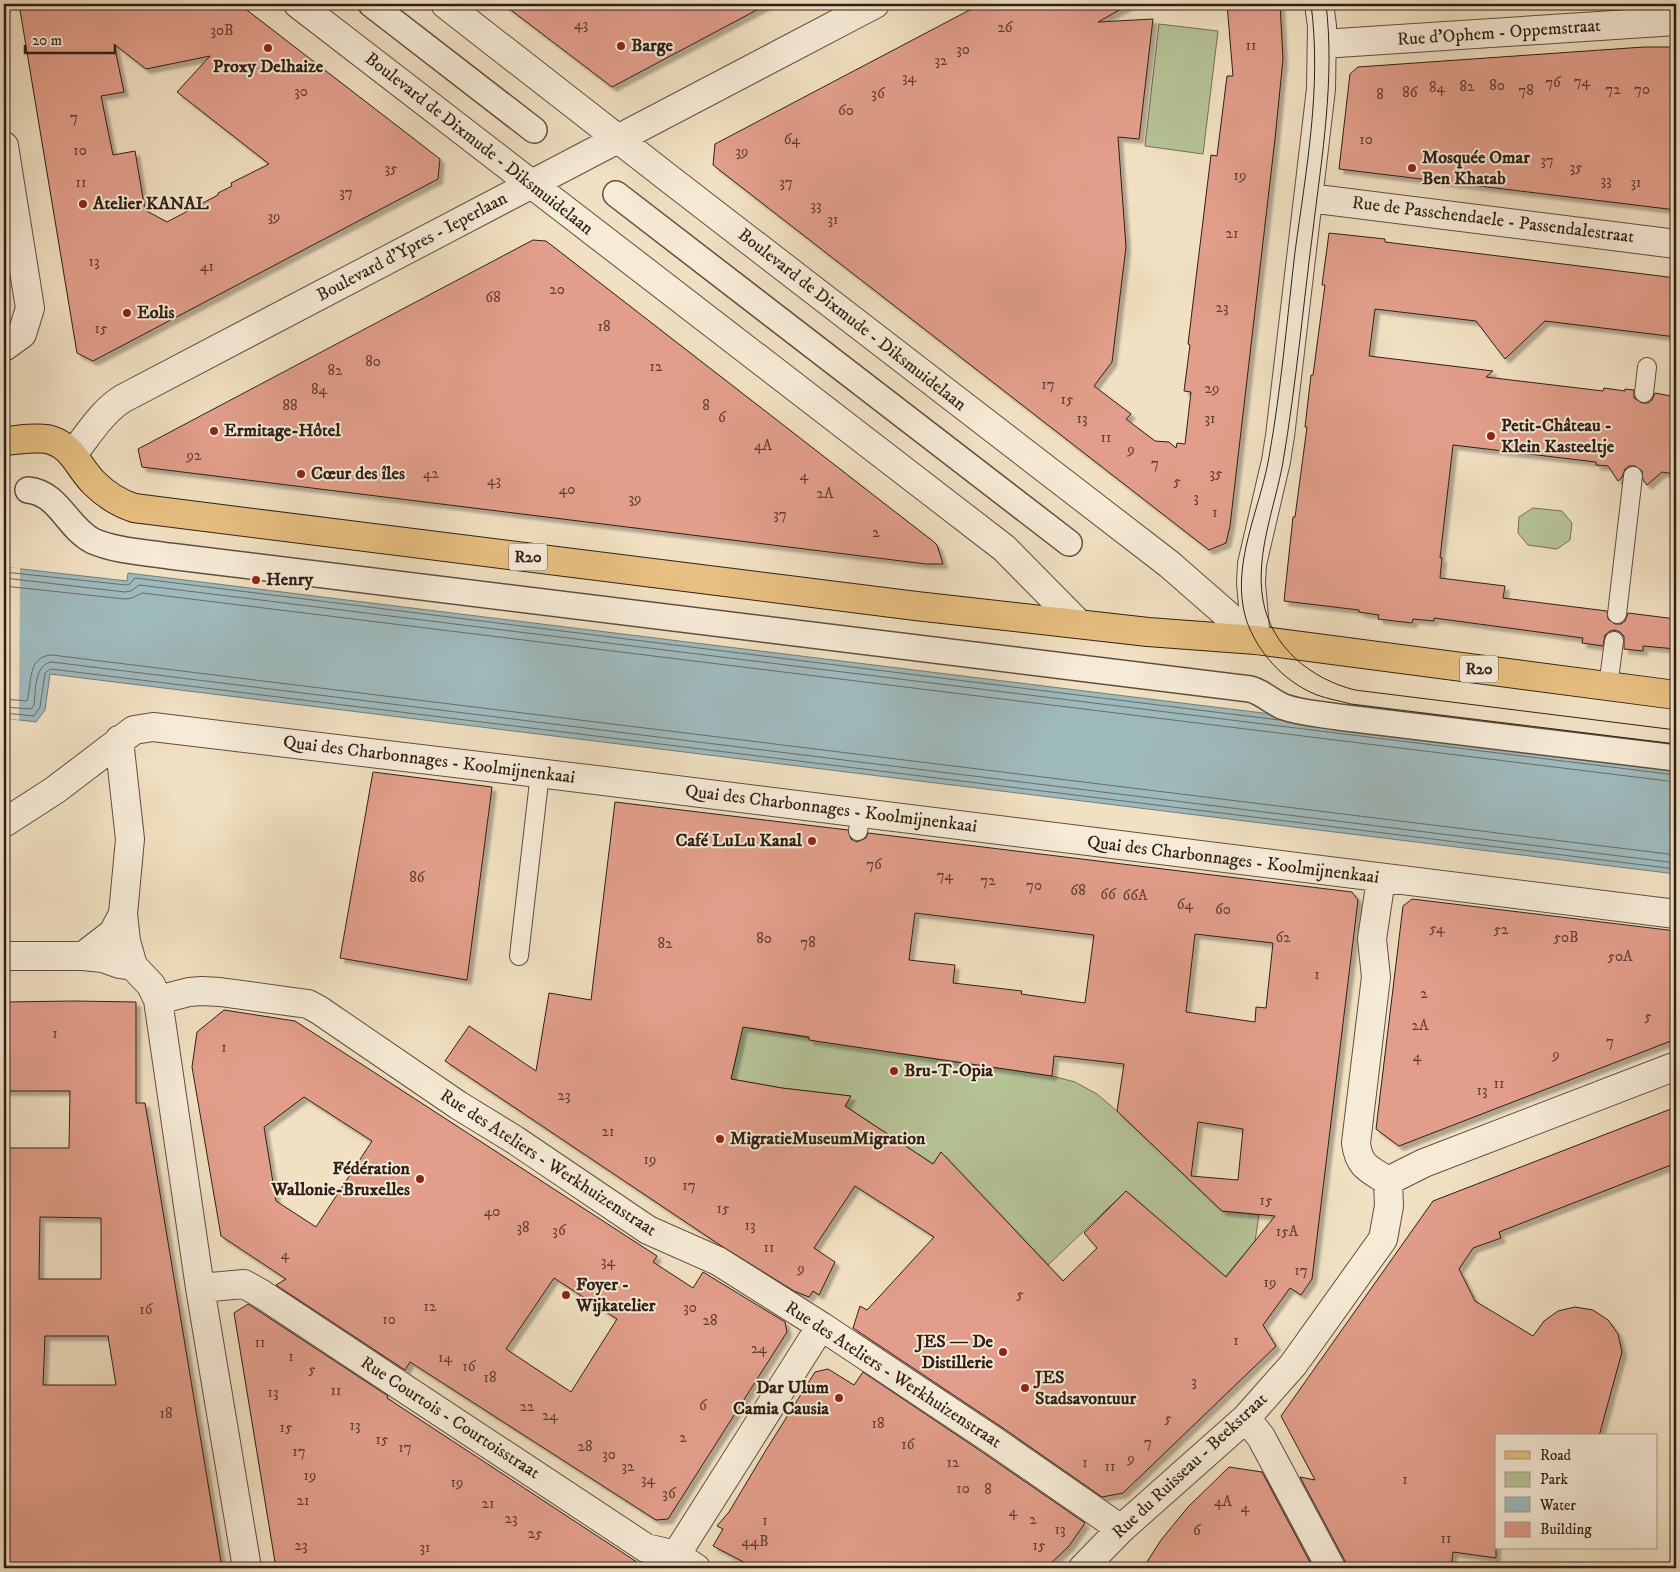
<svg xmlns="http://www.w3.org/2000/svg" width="1680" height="1572" font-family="'IM FELL DW Pica',serif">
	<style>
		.green { fill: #b6c397; stroke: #737056 }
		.water { fill: #9fbabd; stroke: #737c7a }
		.pier { fill: #f1e0c2 }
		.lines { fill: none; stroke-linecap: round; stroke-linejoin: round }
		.shore { stroke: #686c6a; stroke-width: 1 }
		.building { fill: #e29e8a; stroke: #301e16; fill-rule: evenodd; filter: url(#shadow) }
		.service-casing { stroke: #604e41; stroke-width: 20 }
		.pedestrian-casing { stroke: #604e41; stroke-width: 28 }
		.minor-casing { stroke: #604e41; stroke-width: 30 }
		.primary-casing { stroke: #301e16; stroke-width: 30 }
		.service { stroke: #f6ebd7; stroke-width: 18 }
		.pedestrian { stroke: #f6ebd7; stroke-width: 25 }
		.minor { stroke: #f6ebd7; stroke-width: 28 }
		.primary { stroke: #e8c081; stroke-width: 28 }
		.tram { stroke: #301e16; stroke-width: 1 }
		.poi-dot { fill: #8f2418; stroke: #f6ebd7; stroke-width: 2 }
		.labels { text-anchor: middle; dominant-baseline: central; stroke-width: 4; stroke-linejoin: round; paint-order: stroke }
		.number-label { font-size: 15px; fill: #5c3e33 }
		.shield { fill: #f6ebd7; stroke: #6b5c50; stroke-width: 1 }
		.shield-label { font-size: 16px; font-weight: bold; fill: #301e16 }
		.street-label { font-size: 18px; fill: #301e16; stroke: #f6ebd7 }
		.poi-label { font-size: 18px; font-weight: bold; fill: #301e16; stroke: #f6ebd7; text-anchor: start }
	</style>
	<defs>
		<filter id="shadow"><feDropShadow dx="4.5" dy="4.5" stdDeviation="1" flood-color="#0004"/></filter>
	</defs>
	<rect width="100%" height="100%" fill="#f1e0c2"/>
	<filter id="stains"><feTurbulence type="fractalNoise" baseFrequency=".004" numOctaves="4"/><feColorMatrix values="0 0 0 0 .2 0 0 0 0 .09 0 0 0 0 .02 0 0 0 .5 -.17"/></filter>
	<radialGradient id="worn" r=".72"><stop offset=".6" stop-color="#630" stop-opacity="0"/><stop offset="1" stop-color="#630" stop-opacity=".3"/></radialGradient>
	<path class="green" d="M1159,24l59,7 -15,123 -58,-8z
		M1533,508l29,3 10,12 -2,17 -13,9 -29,-4 -10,-12 1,-16z
		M721,1023l176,30 155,23 23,6 22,12 20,17 105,100 37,4 -4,26 -30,36 -99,-86 -78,74 -107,-112 -8,11 -88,-58 6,-10 -69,-8 -51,-9 6,-26z"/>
	<path class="water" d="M4,567l123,14 1,-8 1548,191v110l-1626,-200 -5,36 -9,12 -32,-4z"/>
	<path class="pier" d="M4,567l16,1 -1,152 -15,-2z"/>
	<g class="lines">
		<path class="shore" d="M4,572l122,13 4,-1 5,-6 1144,142
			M4,578l121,14 6,-1 8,-6 1537,190
			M4,586l121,13 7,-1 10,-5 1534,189
			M4,699l23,2c5,-18 0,-45 25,-46l1624,200
			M4,707l27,2 3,-4c2,-14 0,-41 18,-43l1624,201
			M4,713l30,3 6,-9 5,-34 6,-4 1625,200"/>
	</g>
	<path class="building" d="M19,4h220l201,155 -2,20 -345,182 -16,-8zM114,44l32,25 64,-13 -33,36 92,72 -38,19 1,3 -14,7v2l-51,27 -22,-12 -10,-59 -22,4 -12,-59 23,-4z
		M503,4h265l-156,83z
		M981,4h149l-32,18 55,-3 -14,120 -21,-2 8,110 -14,115 -18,24 37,28 -5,5 29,22 14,1 7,6 1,-5 8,1 6,-52 -7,-1 6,-46 -2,-1 23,-189 6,1 10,-80h6l-6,-72h53l3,55 -8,80 -45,387 -4,17 -17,7 -496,-385 2,-21z
		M1644,47h32v163l-337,-41 11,-95 8,-7z
		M1329,233l56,6v3l291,36v59l-131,-16 -40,38 -29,-38 -101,-12 -6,47 124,15 -7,6 117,14 1,-3 21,3v-2l9,1v8l8,5h6l4,-3 3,-7 21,4v75h-3v2l-11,-2 -15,13 -4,-5 -1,-9 -7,-5h-6l-4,3 -3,8 -4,4 -10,-15 -12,-1v-3l-143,-17 -13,113h2l-2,20 65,8 -2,12 104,13 1,8 7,5h6l4,-3 3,-8 48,6v30l-33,-3v5l-19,-2v-13l-4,-4 -5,-2 -5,1 -5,4 -2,11 -21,-3 1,-5 -149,-20v3l-21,-2 -1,4 -34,-4 1,-4 -20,-3v-2l-75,-9 9,-84h2l12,-90h-2l6,-52h2l12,-90h-3z
		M533,240l13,1 388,301 3,3 6,19h-17l-784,-97 -4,-18z
		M373,772l119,15 -25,193 -127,-22z
		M615,802l233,28 3,9 6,3 9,-4 2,-5 484,59 6,8 -46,379 -11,16 -11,-7 -27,37 13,21 -153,147 -21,4 -99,-69 -150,-100 7,-22 7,4 67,-73 -79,-51 -41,62 21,14 -16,33 -6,-4 -4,6 -15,-6 -74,-46 -275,-184 24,-35 67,45 13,-78 42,7zM915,913l179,22 -9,68 -64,-9 1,-3 -69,-8 2,-18 -46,-5zM1195,934l78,9 -7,65 -10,-1 -1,15 -69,-10zM743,1027l66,10v3l13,2 230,34 2,-20 70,8 -7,47 105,100 53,5 -49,61 -100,-86 -42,42 13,15 -34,33 -122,-129 -8,12 -88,-58 6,-10 -69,-8 -51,-9zM1198,1122l45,7 -5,51 -47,-4z
		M1412,899l264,32v108l-277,107 -23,-17 27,-223z
		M74,1001l62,1v101h9l77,465h-218v-420h65l1,-57h-66v-89zM40,1217l61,1v61h-62zM45,1336h63l8,49h-73z
		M224,1010l71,11 362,235 -4,6 40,26 10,-16 82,50 2,10 -119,187 -12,1 -246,-158 -5,8 -129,-85 10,-6 -65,-43 -29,-169 5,-35zM304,1097l68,44 -56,86 -40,-26 -12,-74zM554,1278l63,41 -46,73 -65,-43z
		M1676,1107v56l-177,69 2,6 -28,10 -14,21 16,32 58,35 11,-15 14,-10 17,-4 18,3 15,10 10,14 4,18 -23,84h-103v122l-43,-6 -2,16h-104l-2,-7 -45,-84 15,3 -34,-64 152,-215z
		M248,1304l140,92 -1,2 259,170h-370l-42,-255z
		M828,1369l26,16 9,-13 122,82 100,69 -16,23 -23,22h-291l-42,-22 10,-17 -6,-3 12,-14 37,-62 49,-78z
		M1229,1467l33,5 51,96h-170l18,-28 27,-33z"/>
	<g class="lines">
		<defs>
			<path id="service" d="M1644,393l3,-26
				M1617,614l16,-138
				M1608,687l6,-46
				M858,831l3,-18
				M519,956l21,-183"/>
			<path id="pedestrian" d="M371,4l163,126
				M616,194l453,349
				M28,490c31,3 39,38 65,51 23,10 51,11 76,15l1081,133c13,3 21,13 34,18 17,6 36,7 54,10l338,41"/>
			<path id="minor" d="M298,4l706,544 75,76
				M445,4l231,180 493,380 87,76
				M1322,44l354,-23
				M4,146l26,162 -8,26 -18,13
				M1309,198l367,46
				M73,454c15,-19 30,-44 51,-56l751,-394
				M1256,640l-5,-57 1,-19 24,-103 4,-25 41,-347 1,-63 -3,-22
				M4,823l51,-33 79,-60 19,-3 443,53 1080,134
				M1381,879l-9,60 4,38 -20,166c3,24 13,26 32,38
				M123,914l3,27 7,25 18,19 7,15 42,288 47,280
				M4,956h79l20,2 17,6 13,2
				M83,956l30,-23 10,-19 7,-75 -11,-99
				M158,1000l31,-8 13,-1 18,1 88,12 11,6 139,95 57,35 133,90 70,31 103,65 173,115 127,88
				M1388,1181l36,-18 252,-97
				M200,1288l44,-4 16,9 386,255 30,7 20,13
				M1246,1418l15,19 70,131
				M676,1555l145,-229
				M1083,1568l38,-39 125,-111 47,-53 90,-126 6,-33 -1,-25"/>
			<path id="primary" d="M4,441c14,-1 29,-4 43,-2 25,5 31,28 47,44 11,11 25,20 40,25l782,98 232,26 108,8 420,55"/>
		</defs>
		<use href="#service" class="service-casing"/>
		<use href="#pedestrian" class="pedestrian-casing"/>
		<use href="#minor" class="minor-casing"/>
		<use href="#primary" class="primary-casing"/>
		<use href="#service" class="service"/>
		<use href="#pedestrian" class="pedestrian"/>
		<use href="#minor" class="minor"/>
		<use href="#primary" class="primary"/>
		<path class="tram" d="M1311,4c11,83 -5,166 -16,248 -8,68 -14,138 -26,205 -9,53 -39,108 -23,162 11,33 38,63 71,76 11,4 23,6 34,9l325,40
			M1326,4c9,75 -4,151 -13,226 -10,77 -17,155 -30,232 -8,45 -28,92 -20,138 8,47 48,79 92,90l321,40"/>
	</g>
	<g class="poi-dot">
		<circle cx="621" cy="46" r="5"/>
		<circle cx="268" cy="48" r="5"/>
		<circle cx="1412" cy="168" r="5"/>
		<circle cx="83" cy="204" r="5"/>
		<circle cx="127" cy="313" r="5"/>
		<circle cx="214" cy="431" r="5"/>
		<circle cx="1491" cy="436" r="5"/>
		<circle cx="301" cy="474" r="5"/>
		<circle cx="256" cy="580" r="5"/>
		<circle cx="812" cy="841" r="5"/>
		<circle cx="894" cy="1071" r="5"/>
		<circle cx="720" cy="1139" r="5"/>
		<circle cx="420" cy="1179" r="5"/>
		<circle cx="566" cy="1295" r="5"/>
		<circle cx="1003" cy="1352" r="5"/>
		<circle cx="1025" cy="1388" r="5"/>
		<circle cx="839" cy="1398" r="5"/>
	</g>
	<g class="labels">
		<g class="number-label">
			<text x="581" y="24">43</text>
			<text x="1005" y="27">26</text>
			<text x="222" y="30">30B</text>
			<text x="1251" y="45">11</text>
			<text x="963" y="49">30</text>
			<text x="941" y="60">32</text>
			<text x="909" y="77">34</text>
			<text x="1582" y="81">74</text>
			<text x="1553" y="82">76</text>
			<text x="1497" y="85">80</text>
			<text x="1467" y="86">82</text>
			<text x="1437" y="87">84</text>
			<text x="1613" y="89">72</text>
			<text x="1642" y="89">70</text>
			<text x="1526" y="90">78</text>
			<text x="301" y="91">30</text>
			<text x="1410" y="92">86</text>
			<text x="878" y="93">36</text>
			<text x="1380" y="94">8</text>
			<text x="846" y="110">60</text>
			<text x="74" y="117">7</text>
			<text x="792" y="139">64</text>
			<text x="1366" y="139">10</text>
			<text x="80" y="150">10</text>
			<text x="742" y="151">39</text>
			<text x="1547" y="160">37</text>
			<text x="1576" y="167">35</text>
			<text x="391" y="168">35</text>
			<text x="1240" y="175">19</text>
			<text x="1606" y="180">33</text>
			<text x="81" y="182">11</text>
			<text x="786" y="182">37</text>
			<text x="1636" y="182">31</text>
			<text x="346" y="192">37</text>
			<text x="816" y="205">33</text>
			<text x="274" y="216">39</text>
			<text x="833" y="219">31</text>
			<text x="1232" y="233">21</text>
			<text x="94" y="261">13</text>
			<text x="207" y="266">41</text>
			<text x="557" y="289">20</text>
			<text x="493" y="297">68</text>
			<text x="1222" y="307">23</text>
			<text x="604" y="326">18</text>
			<text x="101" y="328">15</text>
			<text x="373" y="361">80</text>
			<text x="656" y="366">12</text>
			<text x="335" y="370">82</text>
			<text x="1048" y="384">17</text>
			<text x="1212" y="388">29</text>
			<text x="319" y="389">84</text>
			<text x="1067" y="399">15</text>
			<text x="290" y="405">88</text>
			<text x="706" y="405">8</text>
			<text x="722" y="417">6</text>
			<text x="1082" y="418">13</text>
			<text x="1210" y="418">31</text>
			<text x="1106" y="437">11</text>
			<text x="763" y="445">4A</text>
			<text x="1131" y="449">9</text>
			<text x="194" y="455">92</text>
			<text x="1155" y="463">7</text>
			<text x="431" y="473">42</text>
			<text x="1216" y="473">35</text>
			<text x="804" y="475">4</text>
			<text x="494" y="480">43</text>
			<text x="1177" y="481">5</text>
			<text x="567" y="489">40</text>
			<text x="825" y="493">2A</text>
			<text x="1196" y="497">3</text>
			<text x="635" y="498">39</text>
			<text x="1215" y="512">1</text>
			<text x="780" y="514">37</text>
			<text x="876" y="532">2</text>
			<text x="874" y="864">76</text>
			<text x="945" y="875">74</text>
			<text x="417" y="877">86</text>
			<text x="988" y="880">72</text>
			<text x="1034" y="885">70</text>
			<text x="1078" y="890">68</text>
			<text x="1108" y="894">66</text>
			<text x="1135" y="895">66A</text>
			<text x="1185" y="904">64</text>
			<text x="1223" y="909">60</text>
			<text x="1437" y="928">54</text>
			<text x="1501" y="929">52</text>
			<text x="1283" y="937">62</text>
			<text x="1566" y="937">50B</text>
			<text x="764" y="938">80</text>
			<text x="808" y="942">78</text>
			<text x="665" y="943">82</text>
			<text x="1620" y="956">50A</text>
			<text x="1317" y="974">1</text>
			<text x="1424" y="993">2</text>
			<text x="1648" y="1016">5</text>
			<text x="1420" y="1025">2A</text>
			<text x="55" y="1033">1</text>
			<text x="1610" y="1041">7</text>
			<text x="224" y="1047">1</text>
			<text x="1556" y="1054">9</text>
			<text x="1417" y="1056">4</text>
			<text x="1499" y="1083">11</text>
			<text x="1482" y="1090">13</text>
			<text x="564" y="1095">23</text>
			<text x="608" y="1131">21</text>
			<text x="650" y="1159">19</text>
			<text x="689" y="1185">17</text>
			<text x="1266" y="1200">15</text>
			<text x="723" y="1208">15</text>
			<text x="492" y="1211">40</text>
			<text x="750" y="1225">13</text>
			<text x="523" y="1227">38</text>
			<text x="559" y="1230">36</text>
			<text x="1287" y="1231">15A</text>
			<text x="769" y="1247">11</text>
			<text x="285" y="1254">4</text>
			<text x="608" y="1261">34</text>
			<text x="801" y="1268">9</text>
			<text x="1301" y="1270">17</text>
			<text x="1270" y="1282">19</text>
			<text x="1020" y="1294">5</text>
			<text x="430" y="1306">12</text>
			<text x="690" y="1307">30</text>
			<text x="146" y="1309">16</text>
			<text x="389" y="1319">10</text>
			<text x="710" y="1320">28</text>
			<text x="1236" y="1340">1</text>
			<text x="260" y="1342">11</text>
			<text x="759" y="1348">24</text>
			<text x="291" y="1356">1</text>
			<text x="445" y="1357">14</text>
			<text x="469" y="1366">16</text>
			<text x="312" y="1369">5</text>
			<text x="490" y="1377">18</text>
			<text x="1194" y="1381">3</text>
			<text x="336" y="1390">11</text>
			<text x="273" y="1392">13</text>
			<text x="703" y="1405">6</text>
			<text x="527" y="1406">22</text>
			<text x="166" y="1413">18</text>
			<text x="550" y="1415">24</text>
			<text x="1168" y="1418">5</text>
			<text x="878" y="1423">18</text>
			<text x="355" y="1425">13</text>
			<text x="286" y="1427">15</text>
			<text x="683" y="1437">2</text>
			<text x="382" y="1439">15</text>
			<text x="1148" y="1442">7</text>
			<text x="908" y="1444">16</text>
			<text x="585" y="1446">28</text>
			<text x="405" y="1447">17</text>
			<text x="299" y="1451">17</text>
			<text x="609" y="1454">30</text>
			<text x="1131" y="1458">9</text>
			<text x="953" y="1462">12</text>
			<text x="1085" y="1462">1</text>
			<text x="628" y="1466">32</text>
			<text x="1110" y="1466">11</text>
			<text x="310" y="1475">19</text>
			<text x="648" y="1479">34</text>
			<text x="1405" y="1479">1</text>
			<text x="457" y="1482">19</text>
			<text x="963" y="1488">10</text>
			<text x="988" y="1489">8</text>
			<text x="669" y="1493">36</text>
			<text x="303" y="1500">21</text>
			<text x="1223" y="1501">4A</text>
			<text x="488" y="1503">21</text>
			<text x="1245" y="1507">4</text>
			<text x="1013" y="1511">4</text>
			<text x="511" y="1518">23</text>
			<text x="1033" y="1519">2</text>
			<text x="765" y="1520">1</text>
			<text x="1060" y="1529">13</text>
			<text x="1197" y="1530">6</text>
			<text x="535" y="1533">25</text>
			<text x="1446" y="1538">11</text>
			<text x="755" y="1541">44B</text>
			<text x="301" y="1545">23</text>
			<text x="1039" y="1545">15</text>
			<text x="425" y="1547">31</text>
		</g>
		<g class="shield">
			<rect x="509" y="543.5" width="38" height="27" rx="4"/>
			<rect x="1460" y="655.5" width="38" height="27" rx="4"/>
		</g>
		<g class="shield-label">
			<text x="528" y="557">R20</text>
			<text x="1479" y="669">R20</text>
		</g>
		<g class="street-label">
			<text transform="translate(1499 33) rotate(-4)">Rue d'Ophem - Oppemstraat</text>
			<text transform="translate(479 144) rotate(38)">Boulevard de Dixmude - Diksmuidelaan</text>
			<text transform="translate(1493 220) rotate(7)">Rue de Passchendaele - Passendalestraat</text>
			<text transform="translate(412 247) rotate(-28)">Boulevard d'Ypres - Ieperlaan</text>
			<text transform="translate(852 320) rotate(38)">Boulevard de Dixmude - Diksmuidelaan</text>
			<text transform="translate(429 760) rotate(7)">Quai des Charbonnages - Koolmijnenkaai</text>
			<text transform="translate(831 809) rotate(7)">Quai des Charbonnages - Koolmijnenkaai</text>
			<text transform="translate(1233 860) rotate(7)">Quai des Charbonnages - Koolmijnenkaai</text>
			<text transform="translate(548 1163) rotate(33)">Rue des Ateliers - Werkhuizenstraat</text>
			<text transform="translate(893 1375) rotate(33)">Rue des Ateliers - Werkhuizenstraat</text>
			<text transform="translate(450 1418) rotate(33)">Rue Courtois - Courtoisstraat</text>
			<text transform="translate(1190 1466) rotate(-43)">Rue du Ruisseau - Beekstraat</text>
		</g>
		<g class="poi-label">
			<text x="631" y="46">Barge</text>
			<text x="268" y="67" text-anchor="middle">Proxy Delhaize</text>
			<text x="1422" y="158">Mosquée Omar<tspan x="1422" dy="21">Ben Khatab</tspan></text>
			<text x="93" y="204">Atelier KANAL</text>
			<text x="137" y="313">Eolis</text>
			<text x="1501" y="426">Petit-Château -<tspan x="1501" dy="21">Klein Kasteeltje</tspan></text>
			<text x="224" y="431">Ermitage-Hôtel</text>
			<text x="311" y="474">Cœur des îles</text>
			<text x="266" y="580">Henry</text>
			<text x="802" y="841" text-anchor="end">Café LuLu Kanal</text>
			<text x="904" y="1071">Bru-T-Opia</text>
			<text x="730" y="1139">MigratieMuseumMigration</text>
			<text x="410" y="1169" text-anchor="end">Fédération<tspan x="410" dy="21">Wallonie-Bruxelles</tspan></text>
			<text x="576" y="1285">Foyer -<tspan x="576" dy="21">Wijkatelier</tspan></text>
			<text x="993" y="1342" text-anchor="end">JES — De<tspan x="993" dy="21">Distillerie</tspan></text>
			<text x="1035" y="1378">JES<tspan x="1035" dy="21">Stadsavontuur</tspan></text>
			<text x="829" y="1388" text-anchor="end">Dar Ulum<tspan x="829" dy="21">Camia Causia</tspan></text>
		</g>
	</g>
	<rect width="1680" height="1572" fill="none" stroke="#f1e0c2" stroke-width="20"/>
	<rect x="5" y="5" width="1670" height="1562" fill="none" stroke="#301e16" stroke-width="2.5"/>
	<rect x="10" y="10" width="1660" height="1552" fill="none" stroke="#301e16"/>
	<rect x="1495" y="1434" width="162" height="115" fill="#f6ebd7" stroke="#a7998a"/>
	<rect x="1505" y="1451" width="25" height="8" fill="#e8c081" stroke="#a7998a"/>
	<text x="1540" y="1460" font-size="15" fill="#301e16">Road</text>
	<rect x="1505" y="1472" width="25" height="15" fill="#b6c397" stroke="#a7998a"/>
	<text x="1540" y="1484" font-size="15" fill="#301e16">Park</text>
	<rect x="1505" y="1497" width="25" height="15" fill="#9fbabd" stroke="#a7998a"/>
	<text x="1540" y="1510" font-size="15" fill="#301e16">Water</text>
	<rect x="1505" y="1522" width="25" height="15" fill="#e29e8a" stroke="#a7998a"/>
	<text x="1540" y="1534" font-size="15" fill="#301e16">Building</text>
	<path d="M25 45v8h90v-8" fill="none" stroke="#301e16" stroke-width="2.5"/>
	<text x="32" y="45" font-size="15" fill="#301e16" stroke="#f6ebd7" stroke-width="4" paint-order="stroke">20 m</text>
	<rect width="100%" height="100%" filter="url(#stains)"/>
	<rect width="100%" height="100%" fill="url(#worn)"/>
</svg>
